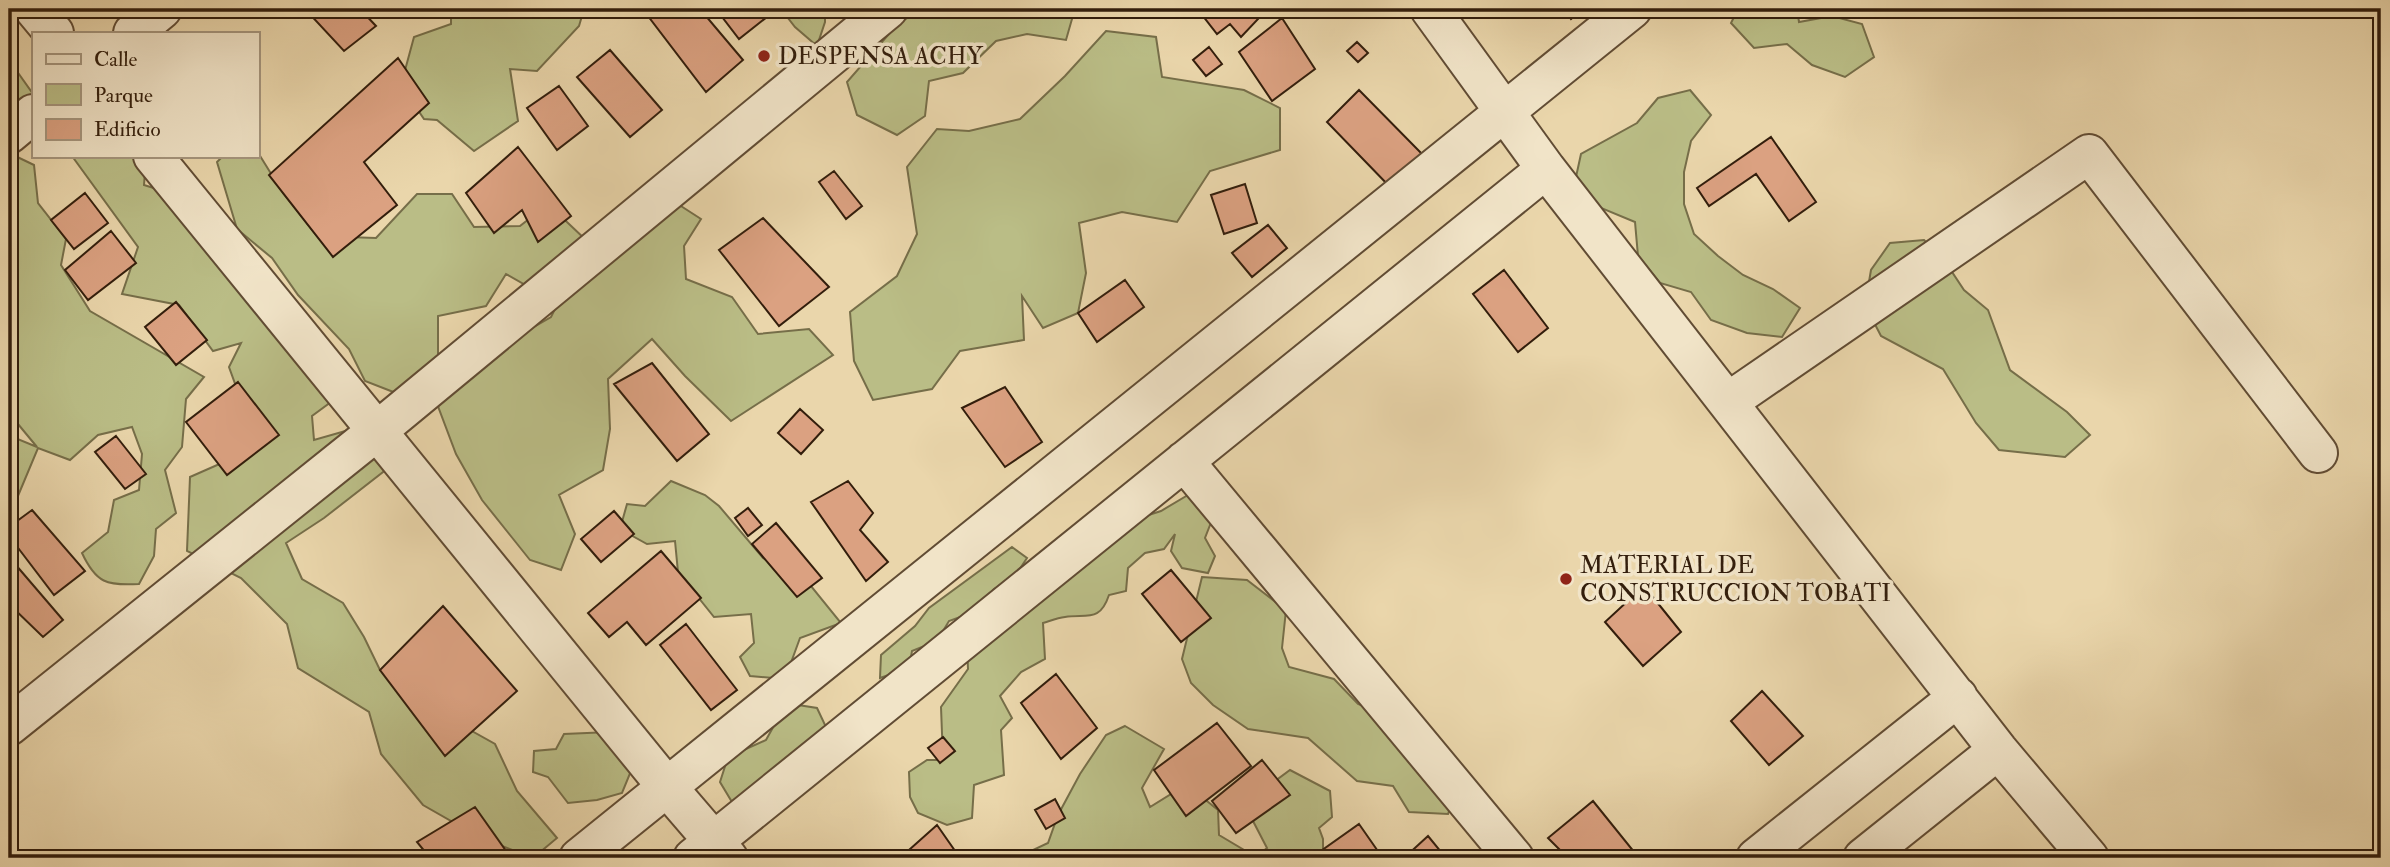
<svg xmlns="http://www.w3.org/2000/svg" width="2390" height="867" font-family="'IM FELL Double Pica',serif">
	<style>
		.green { fill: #babd86; stroke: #766e49; stroke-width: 2 }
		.building { fill: #dba181; stroke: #331e0c; stroke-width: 2 }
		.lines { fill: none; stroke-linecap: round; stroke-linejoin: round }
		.minor-casing { stroke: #614c34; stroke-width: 42 }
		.minor { stroke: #f1e4c8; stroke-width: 38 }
		.poi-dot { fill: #8f2418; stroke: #f1e4c8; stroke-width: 2.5 }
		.labels { text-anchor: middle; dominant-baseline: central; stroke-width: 7; stroke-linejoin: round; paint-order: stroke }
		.poi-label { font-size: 24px; fill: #331e0c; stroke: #f1e4c8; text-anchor: start }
	</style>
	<rect width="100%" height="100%" fill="#ead6ab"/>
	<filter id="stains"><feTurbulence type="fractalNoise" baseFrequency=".00286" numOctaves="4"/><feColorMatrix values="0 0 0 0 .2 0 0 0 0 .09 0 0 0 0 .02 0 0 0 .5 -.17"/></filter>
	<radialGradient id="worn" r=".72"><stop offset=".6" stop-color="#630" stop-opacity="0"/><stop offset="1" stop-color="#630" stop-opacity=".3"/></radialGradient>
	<path class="green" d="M451,9h133l-5,17 -42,45 -27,-2 8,52 -44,30 -37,-31 -13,-1 -23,-34 13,-48 37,-13z
		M781,9h44v13l-8,24 -22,-19z
		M919,9h153l2,3 -8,28 -39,-6 -31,7 -33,32 -34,8 -4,35 -28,19 -40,-20 -10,-33 48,-55z
		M1738,9h59l2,13 33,-6 30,8 12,33 -29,20 -33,-12 -25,-21 -33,4 -23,-25z
		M1106,31l50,6 6,40 82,13 36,18v42l-70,21 -33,51 -55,-10 -43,11 7,50 -8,40 -35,15 -21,-32 2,44 -64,11 -28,38 -59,11 -19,-39 -4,-49 47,-36 20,-42 -10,-67 30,-38 32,2 51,-12 45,-43z
		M9,60l24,34 -24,12z
		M1690,90l21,25 -20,26 -7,31v32l10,30 24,22 25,19 30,14 27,19 -18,29 -35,-4 -36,-13 -20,-28 -31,-9 -22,-27 -3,-34 -34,-14 -27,-22 7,-32 56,-31 21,-25z
		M257,151l26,42 34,43 59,2 41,-44h35l22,33 46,-1 28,-22 40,38 -59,45 -23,-13 -20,32 -48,10v44l-42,33 -31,-12 -16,-32 -51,-54 -26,-37 -35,-29 -20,-67 6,-6h34z
		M9,153l25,12 4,38 28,36 -5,26 29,46 114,66 -18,22 -4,48 -17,23 11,43 -20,16 -2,27 -15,28c-32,2 -43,-1 -57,-31l26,-21 6,-32 25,-10 3,-36 -10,-27 -34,8 -28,25 -32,-12 -23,55 -6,1v-74l6,8 22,9 -24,-29 -3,-43 8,-32 -9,-26z
		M72,156h66l8,3 -2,26 32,10 159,204 -23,17 2,24 49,-14 29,39 -68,53 -38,25 16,36 41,24 21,34 16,33 36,18 29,28 50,28 22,47 40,47 -24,20 -52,-20 -58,-33 -42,-51 -12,-42 -71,-44 -11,-44 -46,-46 -54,-27 3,-74 68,-30 -29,-80 12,-24 -28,8 -34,-46 -57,-11 16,-47z
		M653,188l48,31 -17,27 2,33 46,18 26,37 51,-5 24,26 -102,66 -46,-45 -33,-37 -44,40 2,50 -7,41 -44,25 16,39 -14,36 -31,-10 -48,-60 -26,-46 -20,-53 58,-51 57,-33 27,-55z
		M1924,240l22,23 18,27 24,20 22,60 57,42 23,23 -25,22 -66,-7 -23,-27 -33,-54 -62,-33 -16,-31 6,-35 19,-27z
		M671,481l34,14 14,11 44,52 48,28 30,37 -41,15 -15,41 -35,-3 -10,-19 14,-14 -3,-29 -37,3 -36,-45 -3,-31 -28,3 -27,-15 7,-25 18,2z
		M1193,492l19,28 -7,18 10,18 -7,17 -26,-5 -11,-17 4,-17 -11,15 -19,4 -17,15 -2,23 -17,4c-9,27 -21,19 -44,22 -8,1 -15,4 -22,6l2,36 -24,13 -21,24 12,22 -11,12 3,45 -30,10 -2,33 -25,7 -29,-12 -8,-16 -1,-25 18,-12h16l-2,-53 27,-38 -1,-24 166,-125 28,-9z
		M1012,547l15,11 -12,18 -21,13 -20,23 -25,9 -12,20 -25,10 -3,17 -29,10 1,-23 34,-29 14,-18z
		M1202,577l45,3 39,30 -4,38 7,19 45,12 24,25 39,16 66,51 -15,43 -39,-2 -16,-26 -36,-5 -49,-43 -60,-9 -35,-24 -22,-22 -9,-24z
		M798,705l19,3 9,19 -62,66 -32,9 -12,-20 8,-25 38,-17 10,-18z
		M1125,726l39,23 -22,39 8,19 26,-16 16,-2 26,21 1,25 37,22 11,-9 -14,-27 6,-28 31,-23 40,21 2,26 -13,11 4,11v19h-307l32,-15 10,-28 22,-41 26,-39z
		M610,732l21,39 -9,22 -25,7 -29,3 -20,-26 -15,-5 1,-21 22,-2 8,-15z"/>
	<path class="building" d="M305,9h55l16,17 -32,25z
		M660,9h40l43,51 -37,32 -58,-76z
		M716,9h53l3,4 -33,26z
		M1210,9h42l7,9 -18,19 -11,-13 -13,10 -14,-18z
		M1564,9h19l-12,10z
		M1282,18l33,51 -43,32 -33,-49z
		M1357,42l11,11 -10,9 -11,-11z
		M1209,47l13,17 -16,12 -13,-16z
		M610,50l52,60 -32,27 -53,-60z
		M398,58l31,45 -65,59 33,43 -64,52 -64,-82z
		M559,86l29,40 -31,24 -30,-42z
		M1359,90l66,67 -33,32 -65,-67z
		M1771,137l45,65 -27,19 -33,-47 -47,32 -12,-18z
		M518,147l53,69 -33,26 -16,-32 -28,23 -28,-40z
		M834,171l28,35 -16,13 -27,-37z
		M1245,184l12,39 -33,11 -13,-39z
		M85,193l23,30 -34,26 -23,-29z
		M763,218l66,69 -50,39 -60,-76z
		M1268,225l19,23 -35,29 -20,-24z
		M111,231l25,32 -48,37 -23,-30z
		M1504,270l44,58 -30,24 -45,-58z
		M1125,280l19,27 -47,35 -19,-29z
		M176,302l31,38 -31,25 -31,-38z
		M652,363l57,71 -32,27 -63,-77z
		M238,382l41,53 -52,40 -41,-53z
		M1005,387l37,55 -37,25 -43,-59z
		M800,409l23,21 -22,24 -23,-21z
		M116,436l30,38 -21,15 -30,-37z
		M848,481l25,32 -13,17 28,32 -22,19 -55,-79z
		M748,508l14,17 -14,11 -13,-18z
		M32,510l53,61 -31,24 -45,-59v-9z
		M614,511l20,23 -33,28 -20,-23z
		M776,523l46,55 -25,19 -45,-53z
		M661,551l40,47 -55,47 -19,-23 -18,15 -21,-24z
		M9,557l54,63 -20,17 -34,-33z
		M1171,570l40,48 -30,24 -39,-48z
		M1644,586l37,46 -38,34 -38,-44z
		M443,606l74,85 -72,65 -65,-86z
		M686,624l51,66 -26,20 -51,-65z
		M1056,674l41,54 -36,31 -40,-56z
		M1762,691l41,45 -34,29 -38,-44z
		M1217,723l34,43 -65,50 -32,-46z
		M943,737l12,14 -15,12 -12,-15z
		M1262,760l28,35 -54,38 -24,-32z
		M1055,799l10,19 -19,11 -11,-19z
		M1593,801l46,57h-71l-20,-20z
		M475,807l36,51h-81l-13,-16z
		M1359,824l23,33 -71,1z
		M937,825l23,33h-60z
		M1428,836l14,17 -6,5h-32z"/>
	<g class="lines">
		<defs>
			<path id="minor" d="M34,9l20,24
				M1430,9l116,160 452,581 91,108
				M133,33l29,-24
				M9,134l24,-20
				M153,156l514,631 61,71
				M1728,402l361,-248 229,299
				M1184,461l330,397
				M9,726l368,-295 511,-422
				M579,858l1053,-849
				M693,858l853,-689
				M1756,858l202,-161
				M1863,858l135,-108"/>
		</defs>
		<use href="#minor" class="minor-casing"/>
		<use href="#minor" class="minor"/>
	</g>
	<g class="poi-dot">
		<circle cx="764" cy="56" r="7"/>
		<circle cx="1566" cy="579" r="7"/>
	</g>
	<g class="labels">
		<g class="poi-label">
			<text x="778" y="56">DESPENSA ACHY</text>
			<text x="1580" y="565">MATERIAL DE<tspan x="1580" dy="28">CONSTRUCCION TOBATI</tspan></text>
		</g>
	</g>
	<rect width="2390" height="867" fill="none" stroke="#ead6ab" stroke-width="35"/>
	<rect x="10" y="10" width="2369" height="846" fill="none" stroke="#331e0c" stroke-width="3.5"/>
	<rect x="18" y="18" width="2355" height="832" fill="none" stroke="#331e0c" stroke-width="2"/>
	<rect x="32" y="32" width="228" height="126" fill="#f1e4c8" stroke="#a5957d" stroke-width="2"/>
	<rect x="46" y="54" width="35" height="10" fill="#f1e4c8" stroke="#a5957d" stroke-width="2"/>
	<text x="94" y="66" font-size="21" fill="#331e0c">Calle</text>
	<rect x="46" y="84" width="35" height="21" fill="#babd86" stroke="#a5957d" stroke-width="2"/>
	<text x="94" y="102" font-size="21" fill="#331e0c">Parque</text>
	<rect x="46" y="119" width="35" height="21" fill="#dba181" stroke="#a5957d" stroke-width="2"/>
	<text x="94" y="136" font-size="21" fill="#331e0c">Edificio</text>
	<rect width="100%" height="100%" filter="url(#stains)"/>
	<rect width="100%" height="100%" fill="url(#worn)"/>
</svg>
